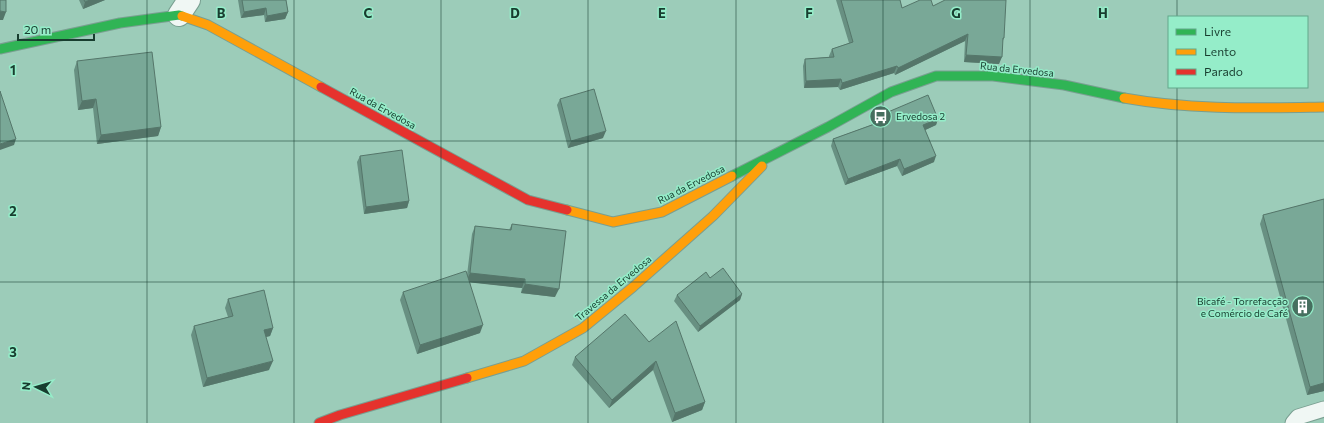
<svg xmlns="http://www.w3.org/2000/svg" width="1324" height="423" font-family="Commissioner,sans-serif">
	<style>
		.lines { fill: none; stroke-linecap: round; stroke-linejoin: round }
		.lane-casing { stroke: #799f91; stroke-width: 17 }
		.street-casing { stroke: #799f91; stroke-width: 24 }
		.fast-casing { stroke: #799f91; stroke-width: 11 }
		.slow-casing { stroke: #799f91; stroke-width: 11 }
		.jam-casing { stroke: #799f91; stroke-width: 11 }
		.lane { stroke: #f0f7f4; stroke-width: 15 }
		.street { stroke: #f0f7f4; stroke-width: 22 }
		.fast { stroke: #30b455; stroke-width: 9 }
		.slow { stroke: #ff9f0a; stroke-width: 9 }
		.jam { stroke: #e5322d; stroke-width: 9 }
		.wall { fill: #689082 }
		.shaded-wall { fill: #55766a }
		.building { fill: #79a897; stroke: #55766a }
		.grid { fill: none; stroke: #183d2f; stroke-width: 1; stroke-opacity: 0.55 }
		.labels { text-anchor: middle; dominant-baseline: central; stroke-width: 3; stroke-linejoin: round; paint-order: stroke }
		.street-label { font-size: 10px; fill: #183d2f; stroke: #95edc9 }
		.poi-label { font-size: 10px; fill: #183d2f; stroke: #95edc9; text-anchor: start }
		.grid-label { font-size: 13px; text-anchor: middle; font-weight: bold; fill: #183d2f; stroke: #95edc9; stroke-width: 3; stroke-linejoin: round; paint-order: stroke }
	</style>
	<rect width="100%" height="100%" fill="#9cccb9"/>
	<g class="lines">
		<defs>
			<path id="lane" d="M1293,423l5,-6 26,-8"/>
			<path id="street" d="M179,15l10,-15"/>
			<path id="fast" d="M0,49l120,-26 59,-8 3,1
				M732,176l96,-49 63,-35 45,-16h57l71,9 60,13"/>
			<path id="slow" d="M182,16l26,9 113,62
				M1124,98c66,12 133,10 200,9
				M567,210l46,12 49,-10 70,-36
				M467,378l57,-17 59,-33 50,-41 80,-71 49,-50"/>
			<path id="jam" d="M321,87l207,113 39,10
				M319,423l21,-8 127,-37"/>
		</defs>
		<use href="#lane" class="lane-casing"/>
		<use href="#street" class="street-casing"/>
		<use href="#fast" class="fast-casing"/>
		<use href="#slow" class="slow-casing"/>
		<use href="#jam" class="jam-casing"/>
		<use href="#lane" class="lane"/>
		<use href="#street" class="street"/>
		<use href="#fast" class="fast"/>
		<use href="#slow" class="slow"/>
		<use href="#jam" class="jam"/>
	</g>
	<path class="wall" d="M79,0h26l-22,9z
		M238,0h48l2,12 -3,7 -20,3 -1,-7 -23,3z
		M836,0h64l2,8 31,-2 71,32 -2,5 -3,21 -35,-2 1,-21 -70,34 -1,-2 -54,17 -2,-3 -34,1 -1,-22 2,-7 24,-2v-1l3,-7 17,-6z
		M77,61l84,66 -3,9 -61,8 -4,-36 -15,2 -4,-40z
		M560,99l43,39 -35,10 -11,-43z
		M881,115l57,4 -2,6 -11,5 9,32 -32,14 -5,-10 -52,19 -14,-39 2,-7 46,-17 -1,-1z
		M360,156l49,45 -2,7 -43,6 -7,-52z
		M1324,199v192l-17,4 -47,-171 3,-9z
		M512,224l43,73 -34,-4 1,-5 -52,-6 10,51 -63,21 -17,-54 3,-8 64,-17 5,-41 3,-8 34,4z
		M710,278l32,16 -2,6 -42,32 -24,-31 3,-6z
		M228,299l45,29 -3,8 -4,1 3,33 -66,17 -12,-52 3,-9 34,-9 -3,-9z
		M649,342l56,60 -3,8 -30,12 -19,-52 -44,38 -37,-43 3,-8z"/>
	<path class="shaded-wall" d="M90,0h15l-22,9 2,-7z
		M266,8l-2,7 -23,3 3,-6z
		M0,11l6,1 -3,8h-3z
		M288,12l-3,7 -20,3 2,-6z
		M968,34l-3,7 -70,34 3,-7z
		M966,55l36,2 -3,7 -35,-2z
		M897,66l-3,7 -54,17 2,-7z
		M841,79l-3,8 -34,1 2,-7z
		M96,99l-3,9 -15,2 4,-9z
		M938,119l-2,6 -15,7 2,-7z
		M161,127l-3,9 -61,8 4,-9z
		M606,131l-3,7 -35,10 3,-7z
		M16,139l-2,6 -14,5v-6z
		M936,156l-2,6 -32,14 2,-7z
		M900,159l-3,7 -52,19 3,-6z
		M409,201l-2,7 -43,6 2,-7z
		M470,273l55,6 -3,9 -56,-6z
		M525,284l34,5 -4,8 -34,-4z
		M742,294l-2,6 -42,32 2,-6z
		M483,325l-3,8 -63,21 3,-9z
		M273,328l-3,8 -9,2 3,-8z
		M273,361l-4,9 -66,17 4,-9z
		M656,361l-3,9 -44,38 3,-8z
		M1324,383v8l-17,4 3,-8z
		M705,402l-3,8 -30,12 3,-9z"/>
	<path class="building" d="M0,0h6v12l-6,-1z
		M84,0h6l-5,2z
		M242,0h44l2,12 -21,4 -1,-8 -22,4z
		M841,0h59l2,8 18,-8h11l2,6 12,-6h61l-2,38h-1l-1,19 -36,-2 2,-21 -70,34 -1,-2 -55,17 -1,-4 -35,2 -1,-22 29,-2 -2,-8 21,-7z
		M152,52l9,75 -60,8 -5,-36 -14,2 -5,-40z
		M594,89l12,42 -35,10 -11,-42z
		M0,91l16,48 -16,5z
		M928,95l10,24 -15,6 13,31 -32,13 -4,-10 -52,20 -15,-40 50,-18 -2,-6z
		M402,150l7,51 -43,6 -6,-51z
		M1324,199v184l-14,4 -47,-172z
		M512,224l54,7 -7,58 -34,-5v-5l-55,-6 5,-47 36,4z
		M723,268l19,26 -42,32 -23,-31 29,-23 4,6z
		M466,271l17,54 -63,20 -17,-53z
		M264,290l9,38 -9,2 9,31 -66,17 -13,-52 39,-10 -5,-17z
		M625,314l24,28 27,-21 29,81 -30,11 -19,-52 -44,39 -37,-43z"/>
	<path class="grid" d="M147,0v423M294,0v423M441,0v423M588,0v423M736,0v423M883,0v423M1030,0v423M1177,0v17M1177,87v336M0,141h1324M0,282h1324"/>
	<defs>
		<symbol id="bus-disc" viewBox="-11 -11 22 22"><circle r="9.5" fill="#466f5f" stroke="#95edc9"/><path d="M-5-6H5V4H4V6H2V4H-2V6H-4V4H-5ZM-3.5-4V0h7V-4ZM-3.5 1.2v1.5H-2V1.2ZM2 1.2v1.5H3.5V1.2Z" fill="#fff"/></symbol>
		<symbol id="building-disc" viewBox="-11 -11 22 22"><circle r="9.5" fill="#466f5f" stroke="#95edc9"/><path d="M-4-6H4V6H1V3H-1V6H-4ZM-2.5-4.3h1.7v1.8h-1.7ZM.8-4.3h1.7v1.8H.8ZM-2.5-1h1.7V.8h-1.7ZM.8-1h1.7V.8H.8Z" fill="#fff"/></symbol>
	</defs>
	<g fill-rule="evenodd">
		<use href="#bus-disc" x="868" y="104" width="25" height="25"/>
		<use href="#building-disc" x="1290" y="294" width="25" height="25"/>
	</g>
	<g class="labels">
		<g class="street-label">
			<text transform="translate(1017 69) rotate(6)">Rua da Ervedosa</text>
			<text transform="translate(383 108) rotate(29)">Rua da Ervedosa</text>
			<text transform="translate(691 184) rotate(-27)">Rua da Ervedosa</text>
			<text transform="translate(613 288) rotate(-40)">Travessa da Ervedosa</text>
		</g>
		<g class="poi-label">
			<text x="896" y="116">Ervedosa 2</text>
			<text x="1288" y="301" text-anchor="end">Bicafé - Torrefacção<tspan x="1288" dy="12">e Comércio de Café</tspan></text>
		</g>
	</g>
	<g class="grid-label">
		<text x="221" y="18">B</text>
		<text x="368" y="18">C</text>
		<text x="515" y="18">D</text>
		<text x="662" y="18">E</text>
		<text x="809" y="18">F</text>
		<text x="956" y="18">G</text>
		<text x="1103" y="18">H</text>
		<text x="13" y="75">1</text>
		<text x="13" y="216">2</text>
		<text x="13" y="357">3</text>
	</g>
	<rect x="1168" y="16" width="140" height="72" fill="#95edc9" stroke="#63a78b"/>
	<rect x="1176" y="29" width="20" height="6" fill="#30b455" stroke="#63a78b"/>
	<text x="1204" y="36" font-size="12" fill="#183d2f">Livre</text>
	<rect x="1176" y="49" width="20" height="6" fill="#ff9f0a" stroke="#63a78b"/>
	<text x="1204" y="56" font-size="12" fill="#183d2f">Lento</text>
	<rect x="1176" y="69" width="20" height="6" fill="#e5322d" stroke="#63a78b"/>
	<text x="1204" y="76" font-size="12" fill="#183d2f">Parado</text>
	<g transform="translate(36 387) rotate(275)" stroke="#95edc9" stroke-width="3" paint-order="stroke">
	<path d="M0-3L7 15L0 10L-7 15Z" fill="#183d2f"/>
	<text y="-6" font-size="11" font-weight="bold" text-anchor="middle" fill="#183d2f">N</text>
	</g>
	<path d="M18 34v6h76v-6" fill="none" stroke="#183d2f" stroke-width="2"/>
	<text x="24" y="34" font-size="12" fill="#183d2f" stroke="#95edc9" stroke-width="3" paint-order="stroke">20 m</text>
</svg>
